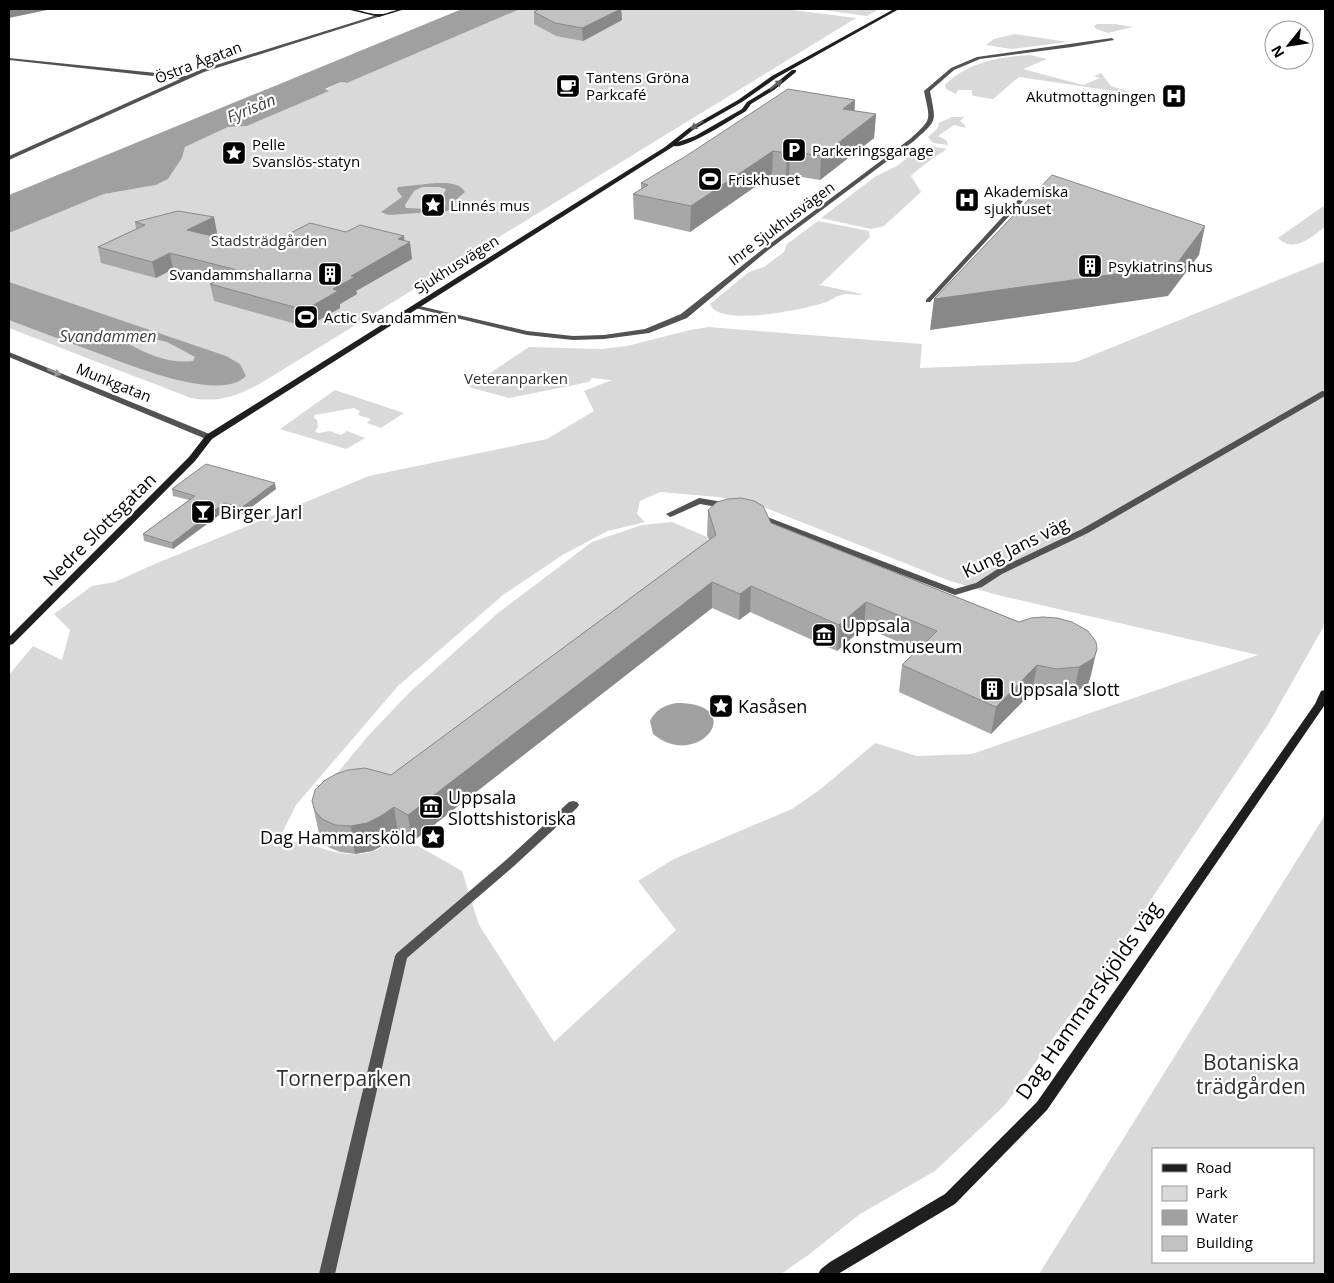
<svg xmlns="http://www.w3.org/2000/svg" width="1334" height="1283" font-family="'Open Sans',sans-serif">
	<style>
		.green { fill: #d9d9d9; fill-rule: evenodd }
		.water { fill: #a0a0a0; fill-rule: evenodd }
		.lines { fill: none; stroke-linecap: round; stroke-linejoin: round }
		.street { fill: #525252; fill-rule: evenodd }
		.secondary { fill: #1f1f1f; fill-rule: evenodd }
		.wall { fill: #a7a7a7 }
		.shaded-wall { fill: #888 }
		.building { fill: #c2c2c2; stroke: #888 }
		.oneway { fill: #626262 }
		.oneway2 { fill: #979797 }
		.labels { text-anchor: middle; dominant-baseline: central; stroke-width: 4.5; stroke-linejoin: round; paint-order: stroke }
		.far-street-label { font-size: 15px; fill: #000; stroke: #fff }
		.far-poi-label { font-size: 15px; fill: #000; stroke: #fff; text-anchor: start }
		.far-park-label { font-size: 15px; fill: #303030; stroke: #fff }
		.far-water-label { font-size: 16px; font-style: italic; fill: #414141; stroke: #fff }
		.poi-label { font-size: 18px; fill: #000; stroke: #fff; text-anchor: start }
		.street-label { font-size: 18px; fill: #000; stroke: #fff }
		.near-street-label { font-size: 21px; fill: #000; stroke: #fff }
		.near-park-label { font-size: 21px; fill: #303030; stroke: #fff }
	</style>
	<rect width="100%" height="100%" fill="#fff"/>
	<path class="green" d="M520,9h264l72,9 -595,365c-23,13 -44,20 -70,15l-182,-70v-95l95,-39 52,-9 12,-6 14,-21 3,-11 43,-20 19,-1 81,-35 -3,-1 16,-8 6,1z
		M816,9h63l-12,7z
		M1097,24h18l18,3 -25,6 -12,-4 -2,-3z
		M1015,34l53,8 -57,7 -25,-4 8,-6z
		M1030,55l17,4 -24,10 60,16 17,-7 -6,-2 7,-3 10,13 19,6 -6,2 -10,-3 -95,-14 -26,22 -19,-3 -2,-1v-5h-14l-2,4 -10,-5 -1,-4c22,-23 55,-28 85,-30z
		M952,117h12l-4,4 5,4 -1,1 2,2 -12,-3 -16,11 8,4 2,5 -15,-2 -5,-6 10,-9 1,-5z
		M924,145l23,4c-7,4 -33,23 -36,27l10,16 -37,34 -13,3 -50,-11 55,-42 21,-10 15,-12 6,1 3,-2 -4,-3z
		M1325,205v22c-14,10 -31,27 -47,11z
		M818,221l51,10 1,6 -50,48 42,9 -2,1c-7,0 -13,-2 -19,0 -7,2 -11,6 -17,8 -20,6 -105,25 -114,1l39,-32 15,-5 20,-15 3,-8z
		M1325,261v363l-56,99 -151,226 -114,157 -69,65 -75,43 -53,42 -26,18h-772v-599l24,-29 29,14 8,-30 -16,-16 38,-28 23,-4 35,-16 219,-90 178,-37 47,-28 -10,-20 28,-11 -20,-2 -3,4 -80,16 -40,-11 60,-40 72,2 26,-3 63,-16 19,-3 213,17 -2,24 156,-6zM660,492l59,5 47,11 184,73 47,14 261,60 -286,99 -55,2 -42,-13 -53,45 -30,21 -118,50 -36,22 38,49 -122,112 -75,-117 -17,-54 -65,-37c-22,26 -50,23 -79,13 -13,-4 -26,-5 -39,-8l17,-34 102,-119 105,-91 61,-41 44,-23 37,-9 -8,-8 3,-13z
		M335,390l69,23 -23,15 -14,-5 4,-4 -13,-4 2,-4 -6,-3 -39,7 -1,3 3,2 1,7 -3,4 3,2 12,-2 11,4 6,-4 18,7 -19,11 -66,-20z
		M672,522l35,15 2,7 -316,258 -77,-3 52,-63 43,-45 87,-78 94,-71 50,-17z
		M1325,815v459h-286zM1313,1149v113h-160v-113z"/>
	<path class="water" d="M462,9h58l-173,74 -6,-1 -16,7 4,2 -82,35 -19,1 -43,20 -3,11 -14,21 -12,6 -52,9 -95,39v-38z
		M436,183c11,0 23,-1 29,9l-14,12 1,4 -5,3 -59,4 -7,-3 21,-15 -5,-7 1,-3zM422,187h17l7,2 -4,9 4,5 -18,6 -22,-1 -1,-3 9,-14z
		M9,282l217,74 14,8 6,12c-27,28 -123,-14 -154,-25 -28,-10 -56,-21 -83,-31zM143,336l24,6 28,15 -2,4c-22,3 -45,-6 -64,-17l2,-7z
		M677,703c73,0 22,69 -24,31l-3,-13c6,-12 15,-16 27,-18z"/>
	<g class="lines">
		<path class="street" d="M377,15l4,1 -177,56 -195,88v-4l171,-77 -171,-19v-2l177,18 14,-6z
			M1112,38l2,2 -42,7 -92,12 -26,11 -24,21c6,32 8,28 -16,50l-147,110 -80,67 -38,15 -45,6 -31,1 -46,-5 -116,-28 4,-2 112,26 46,5 31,-1 41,-6 36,-15 82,-65 147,-110c23,-21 20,-18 14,-48l27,-23 26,-11z
			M1018,200l5,1 -93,101h-4v-2z
			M9,352l203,83 1,2 -4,2h-3l-197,-82z
			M1322,391h3v5l-237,137 -86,41 -20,13 -27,8 -199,-76 -1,-2 1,-2h6l193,74 21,-6 20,-13 86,-41z
			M699,498l30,5 4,3 -4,3 -29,-5 -27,12 -3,1 -4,-3z
			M573,801l4,1 2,3 -2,3 -63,58 -107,92 -72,316h-16l76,-318 2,-3 109,-93 63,-58z"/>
		<path class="secondary" d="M346,9c11,-1 21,5 32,5 9,1 18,-6 27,-5l-26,8z
			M894,9h5l-123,69 -34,24 -49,28 -15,12 17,-6 47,-27 5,-7 23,-14 22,-18h4v2l-22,18 -23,14 -5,7c-14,8 -59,38 -72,35l-462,293 -17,22 -182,183 -4,1v-8l180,-180 17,-22 459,-288 24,-19 49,-28 34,-24z
			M1325,690v14l-1,2 -277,404 -92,94 -117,70h-20l3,-5 9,-7 115,-68 92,-92 278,-398 6,-13z"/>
	</g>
	<path class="wall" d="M539,9h82l1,11 -39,21 -27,-5 -22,-12v-12z
		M855,100l-1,11 22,3 -2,24 -54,42 -31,-5 -3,3 -14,-3 -82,57 -56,-13 -1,-25 8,-5v-6z
		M214,217l3,16 -6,2 51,13 84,-16 58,4v5l8,18 -56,32 1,3 -17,10v4l-33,19 -93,-26 -4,-17 6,-3 -43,-12 -17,9 -55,-15 -3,-16 38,-18 -1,-7z
		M172,489h104l-34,25 -16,-4 -53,39 -29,-8 -1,-7 46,-34 -16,-4z
		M708,510l63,13 248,99 72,53 -3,9 -14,9 -23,2 -19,-3 -41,42 -92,-42 3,-27 15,-15 -53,-23 -27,24 -87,-39 -11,8 -27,-12 -300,234 -14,-8 -12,10 -14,7 -17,3 -15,-2 -12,-5 -8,-9 -8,-37 79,-26 318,-235 -2,-5z"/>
	<path class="shaded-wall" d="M9,9h43l-43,9z
		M621,9l1,11 -39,21 -1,-13z
		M855,100l-1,22 -11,-13z
		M876,114l-2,24 -54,42 1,-24z
		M773,151l-1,24 -82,57 1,-26z
		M790,151l-1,24 -3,3 1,-25z
		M214,217l3,16 -26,13 -4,-16z
		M1205,226l-6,29 -31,41 -238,34 4,-31z
		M404,236l1,9 5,-3 2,17 -56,32 1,3 -17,10v4l-33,19 -2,-17 46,-34 47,-37z
		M170,253l3,16 -17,9 -4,-16z
		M275,483l1,6 -34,25 -1,-6z
		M224,503l2,7 -53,39 -1,-6z
		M712,582v26l-300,234 -4,-27z
		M751,586l-1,26 -11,8 1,-26z
		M866,602l-2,25 -27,24 2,-26z
		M1097,649l-6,26 -3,9 -14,9 5,-26z
		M1037,665l-5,27 -41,42 5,-27z
		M394,807l4,27 -12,10 -14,7 -17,3 -4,-28z"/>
	<path class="building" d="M539,9h82l-39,19 -27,-5 -21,-11z
		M788,89l67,11 -12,9 33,5 -55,42 -31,-5 -3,2 -14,-2 -82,55 -58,-12 15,-9 -7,-2 45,-27z
		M1052,175l153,51 -30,40 -241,33z
		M178,211l36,6 -27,13 75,18 48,-25 36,9 14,-7 44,11 -6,3 12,3 -59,34 4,1 -22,12 5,2 -33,19 -95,-26 27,-14 -67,-17 -18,9 -54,-15 47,-22 -10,-3z
		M206,464l69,19 -34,25 -17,-5 -52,40 -29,-9 52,-38 -23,-7z
		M741,498l13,3 9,5 8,17 248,99 12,-4 12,-1 14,1 15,4 16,9 8,11 1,7 -3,9 -15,9 -23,2 -19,-4 -41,42 -94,-42 35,-34 -71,-29 -27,23 -88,-39 -11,8 -28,-12 -304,233 -14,-8 -13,9 -14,7 -16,3 -16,-1 -13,-6 -7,-8 -3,-10 3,-11 9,-9 12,-7 12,-4 17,-2 26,7 325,-240 -8,-25 9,-8 11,-3z"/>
	<defs><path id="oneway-solid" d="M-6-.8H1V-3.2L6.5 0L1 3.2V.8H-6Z" transform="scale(1.25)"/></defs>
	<g class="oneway">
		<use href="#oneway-solid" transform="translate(776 85) rotate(-37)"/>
		<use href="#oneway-solid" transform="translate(697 125) rotate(148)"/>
	</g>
	<use class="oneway2" href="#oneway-solid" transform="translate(54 372) rotate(23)"/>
	<defs>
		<symbol id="cafe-square" viewBox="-11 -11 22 22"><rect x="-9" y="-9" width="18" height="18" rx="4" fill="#000" stroke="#fff"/><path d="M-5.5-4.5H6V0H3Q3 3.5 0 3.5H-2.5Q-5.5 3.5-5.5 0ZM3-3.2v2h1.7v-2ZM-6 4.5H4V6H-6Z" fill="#fff"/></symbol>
		<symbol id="hospital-square" viewBox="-11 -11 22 22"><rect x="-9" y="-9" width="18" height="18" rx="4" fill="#000" stroke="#fff"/><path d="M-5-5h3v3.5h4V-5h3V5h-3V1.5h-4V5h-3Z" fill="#fff"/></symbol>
		<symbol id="parking-square" viewBox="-11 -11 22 22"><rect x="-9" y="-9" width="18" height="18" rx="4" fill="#000" stroke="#fff"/><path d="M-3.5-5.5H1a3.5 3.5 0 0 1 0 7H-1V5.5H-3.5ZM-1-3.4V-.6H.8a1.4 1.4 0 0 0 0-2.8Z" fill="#fff"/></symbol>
		<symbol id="sight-square" viewBox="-11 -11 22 22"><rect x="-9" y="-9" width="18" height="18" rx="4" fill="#000" stroke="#fff"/><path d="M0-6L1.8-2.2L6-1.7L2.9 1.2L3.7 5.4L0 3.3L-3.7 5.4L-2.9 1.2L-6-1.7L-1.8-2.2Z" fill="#fff"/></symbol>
		<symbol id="stadium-square" viewBox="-11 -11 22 22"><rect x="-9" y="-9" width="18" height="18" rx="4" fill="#000" stroke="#fff"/><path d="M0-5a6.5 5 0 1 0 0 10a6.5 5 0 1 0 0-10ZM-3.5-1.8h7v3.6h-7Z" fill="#fff"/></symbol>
		<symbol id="building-square" viewBox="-11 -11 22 22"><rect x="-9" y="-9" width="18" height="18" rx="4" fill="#000" stroke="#fff"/><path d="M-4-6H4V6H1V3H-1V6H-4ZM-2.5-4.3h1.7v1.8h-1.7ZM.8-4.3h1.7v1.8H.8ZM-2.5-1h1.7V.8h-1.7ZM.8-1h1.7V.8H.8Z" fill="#fff"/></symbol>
		<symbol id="bar-square" viewBox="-11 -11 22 22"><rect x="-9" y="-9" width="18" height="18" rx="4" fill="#000" stroke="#fff"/><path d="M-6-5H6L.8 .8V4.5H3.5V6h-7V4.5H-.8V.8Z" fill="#fff"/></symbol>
		<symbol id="museum-square" viewBox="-11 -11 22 22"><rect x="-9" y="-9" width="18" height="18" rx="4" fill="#000" stroke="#fff"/><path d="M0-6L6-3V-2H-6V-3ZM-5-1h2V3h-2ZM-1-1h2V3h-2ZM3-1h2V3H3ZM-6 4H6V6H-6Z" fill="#fff"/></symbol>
	</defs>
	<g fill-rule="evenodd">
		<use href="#cafe-square" x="554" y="72" width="28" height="28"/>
		<use href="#hospital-square" x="1160" y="82" width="28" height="28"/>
		<use href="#parking-square" x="780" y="136" width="28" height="28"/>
		<use href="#sight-square" x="220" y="139" width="28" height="28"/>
		<use href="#stadium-square" x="696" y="165" width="28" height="28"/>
		<use href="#hospital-square" x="953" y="186" width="28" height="28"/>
		<use href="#sight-square" x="419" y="191" width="28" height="28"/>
		<use href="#building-square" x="1076" y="252" width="28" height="28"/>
		<use href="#building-square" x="316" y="260" width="28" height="28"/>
		<use href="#stadium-square" x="292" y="303" width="28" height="28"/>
		<use href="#bar-square" x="189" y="498" width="28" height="28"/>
		<use href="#museum-square" x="810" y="621" width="28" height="28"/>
		<use href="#building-square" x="978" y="675" width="28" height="28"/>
		<use href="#sight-square" x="707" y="692" width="28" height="28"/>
		<use href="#museum-square" x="417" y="793" width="28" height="28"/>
		<use href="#sight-square" x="419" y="823" width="28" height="28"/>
	</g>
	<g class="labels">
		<g class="far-street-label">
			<text transform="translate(198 62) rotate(-21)">Östra Ågatan</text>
			<text transform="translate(781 223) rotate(-37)">Inre Sjukhusvägen</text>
			<text transform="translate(456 264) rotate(-32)">Sjukhusvägen</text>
			<text transform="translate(114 382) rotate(22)">Munkgatan</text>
		</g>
		<g class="far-poi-label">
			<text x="586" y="77">Tantens Gröna<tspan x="586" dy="17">Parkcafé</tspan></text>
			<text x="1156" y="96" text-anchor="end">Akutmottagningen</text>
			<text x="252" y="144">Pelle<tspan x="252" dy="17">Svanslös-statyn</tspan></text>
			<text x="812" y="150">Parkeringsgarage</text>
			<text x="728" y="179">Friskhuset</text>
			<text x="984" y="191">Akademiska<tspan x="984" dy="17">sjukhuset</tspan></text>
			<text x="450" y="205">Linnés mus</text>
			<text x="1108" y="266">Psykiatrins hus</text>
			<text x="312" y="274" text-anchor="end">Svandammshallarna</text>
			<text x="324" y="317">Actic Svandammen</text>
		</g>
		<g class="far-park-label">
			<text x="269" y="240">Stadsträdgården</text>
			<text x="516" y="378">Veteranparken</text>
		</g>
		<g class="far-water-label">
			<text transform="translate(251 108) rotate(-22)">Fyrisån</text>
			<text x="108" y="336">Svandammen</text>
		</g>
		<g class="poi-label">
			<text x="220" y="512">Birger Jarl</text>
			<text x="842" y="625">Uppsala<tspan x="842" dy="21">konstmuseum</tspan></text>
			<text x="1010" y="689">Uppsala slott</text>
			<text x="738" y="706">Kasåsen</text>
			<text x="448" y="797">Uppsala<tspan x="448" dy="21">Slottshistoriska</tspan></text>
			<text x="416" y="837" text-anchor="end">Dag Hammarsköld</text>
		</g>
		<g class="street-label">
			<text transform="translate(99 529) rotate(-45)">Nedre Slottsgatan</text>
			<text transform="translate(1015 547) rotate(-26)">Kung Jans väg</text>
		</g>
		<g class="near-street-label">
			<text transform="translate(1088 1000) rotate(-55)">Dag Hammarskjölds väg</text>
		</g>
		<g class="near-park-label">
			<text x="1251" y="1062">Botaniska<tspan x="1251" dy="24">trädgården</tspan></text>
			<text x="344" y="1078">Tornerparken</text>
		</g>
	</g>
	<rect width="1334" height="1283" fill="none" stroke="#000000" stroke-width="20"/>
	<rect x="1152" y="1148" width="162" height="115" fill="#ffffff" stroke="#999999"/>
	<rect x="1162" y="1164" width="25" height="8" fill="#1f1f1f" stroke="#999999"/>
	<text x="1196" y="1173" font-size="15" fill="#000000">Road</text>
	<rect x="1162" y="1186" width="25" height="15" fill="#d9d9d9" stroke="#999999"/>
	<text x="1196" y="1198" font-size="15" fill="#000000">Park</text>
	<rect x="1162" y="1210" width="25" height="15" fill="#a0a0a0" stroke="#999999"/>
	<text x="1196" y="1223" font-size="15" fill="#000000">Water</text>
	<rect x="1162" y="1236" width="25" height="15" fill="#c2c2c2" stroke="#999999"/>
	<text x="1196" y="1248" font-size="15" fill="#000000">Building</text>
	<g transform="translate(1289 45) rotate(240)"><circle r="24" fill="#ffffff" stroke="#999999"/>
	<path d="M0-4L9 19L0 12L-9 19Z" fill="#000000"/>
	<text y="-8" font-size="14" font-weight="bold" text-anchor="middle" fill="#000000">N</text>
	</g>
</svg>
